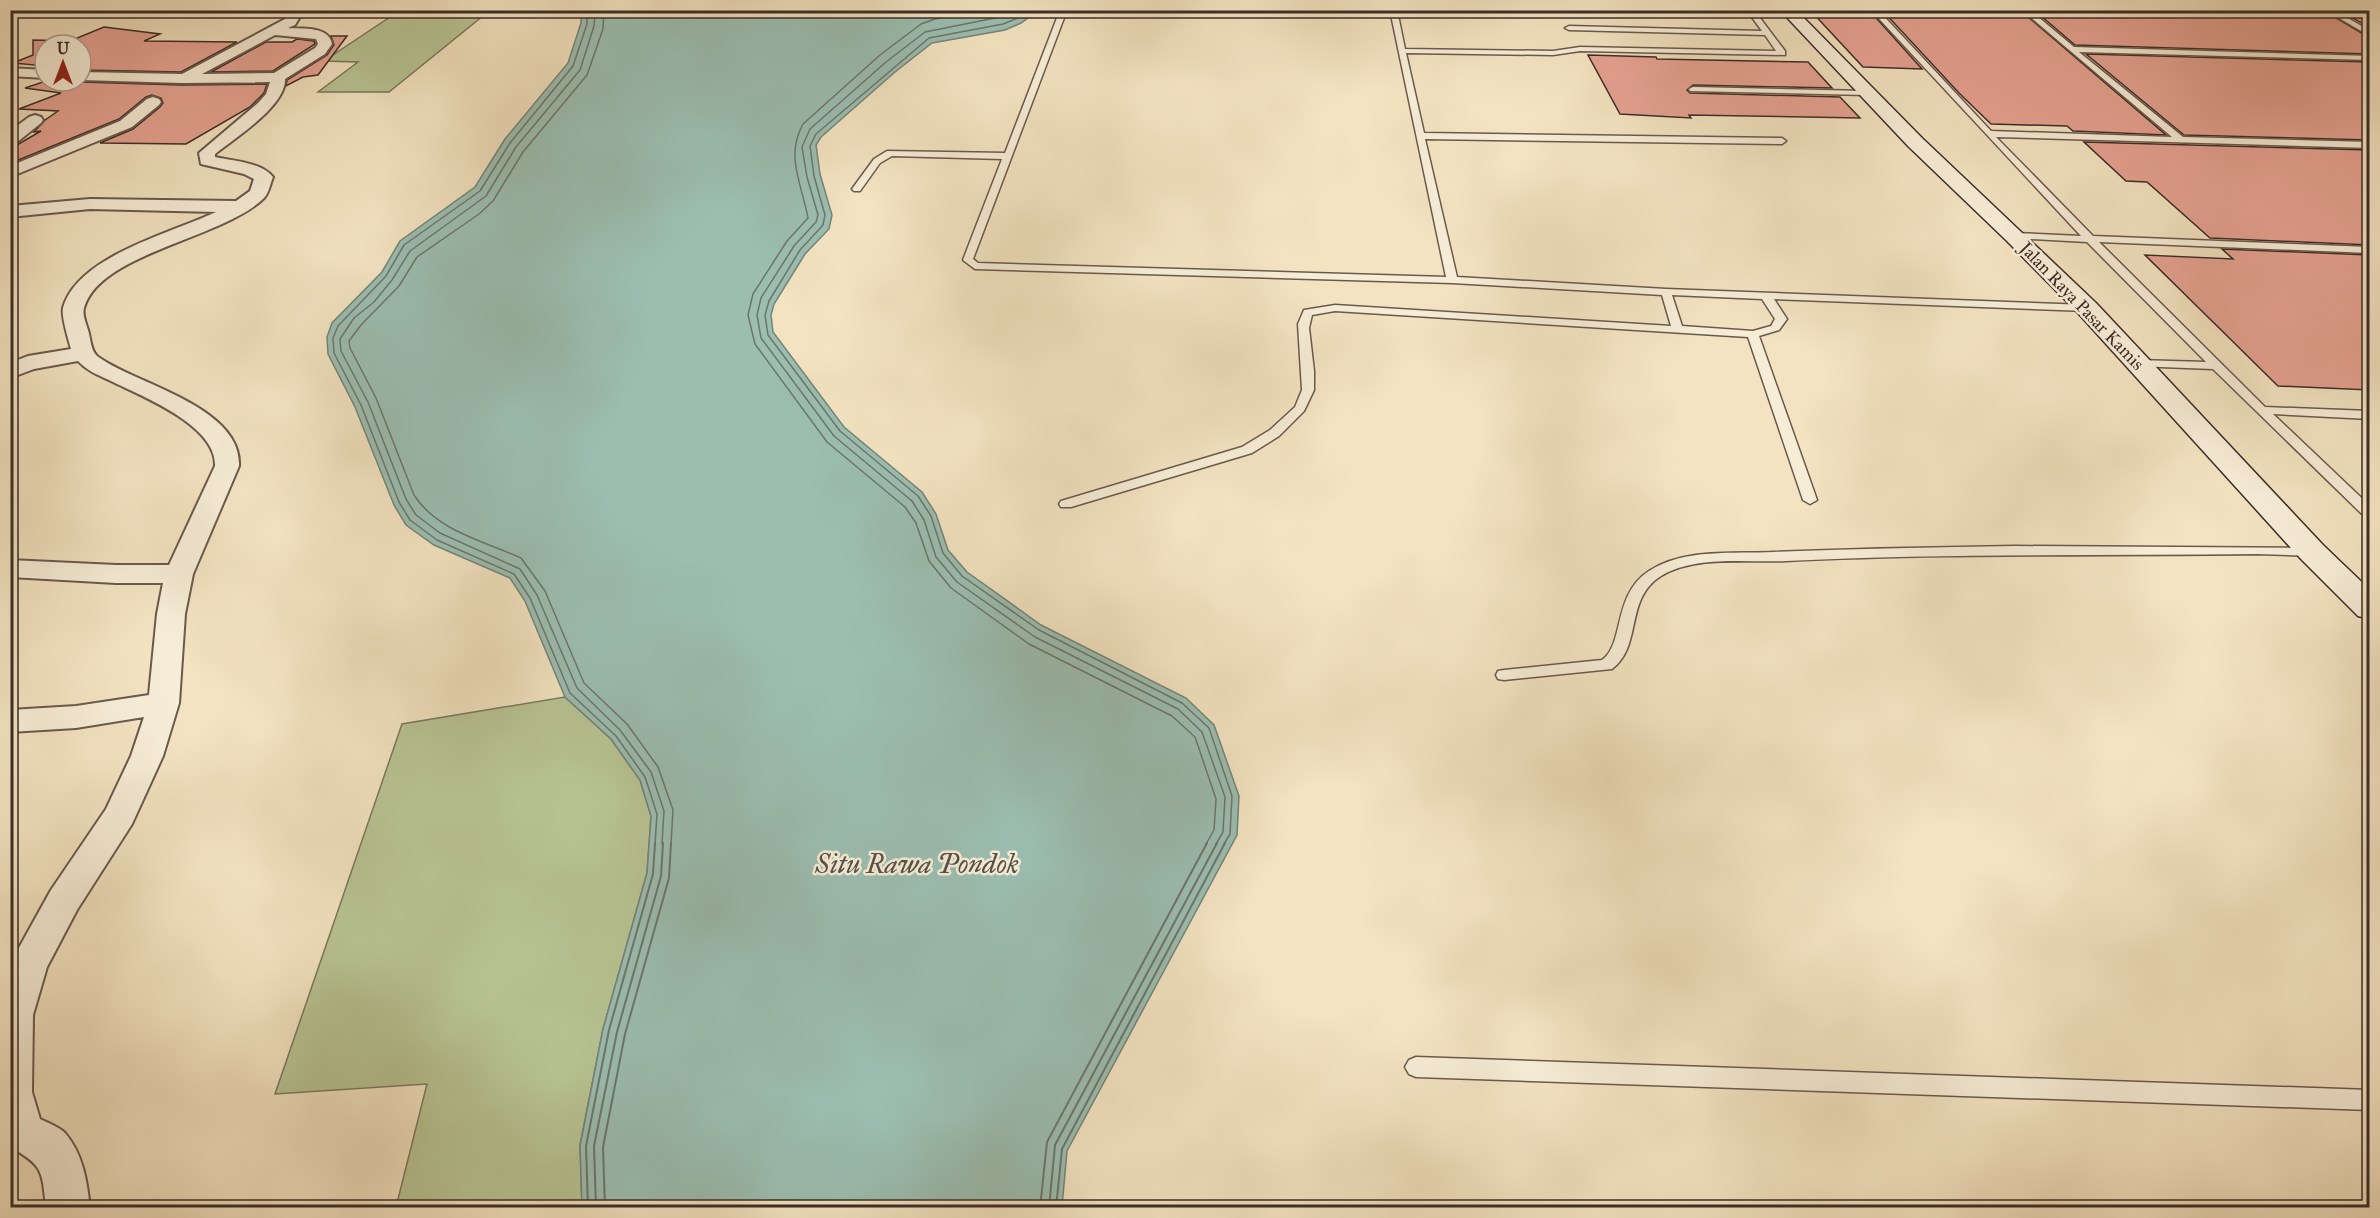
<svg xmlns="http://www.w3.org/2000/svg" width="2380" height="1218" font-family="'IM FELL Great Primer',serif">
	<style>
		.green { fill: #b8c494; stroke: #7a785e; stroke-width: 1.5 }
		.water { fill: #9bbeb1; stroke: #75847a; stroke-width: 1.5 }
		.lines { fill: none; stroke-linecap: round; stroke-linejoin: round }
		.shore-far1 { stroke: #6c766c; stroke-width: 1.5 }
		.shore { stroke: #6c766c; stroke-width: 2 }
		.building { fill: #e6a292; stroke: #3c2d28; stroke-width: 1.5 }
		.lane-casing { stroke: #6a5a4e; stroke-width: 3 }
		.street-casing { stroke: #6a5a4e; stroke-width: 4 }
		.secondary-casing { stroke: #3c2d28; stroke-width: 3 }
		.lane { fill: #f7edd7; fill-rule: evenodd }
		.street { fill: #f7edd7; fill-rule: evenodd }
		.secondary { fill: #f7edd7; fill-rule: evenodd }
		.labels { text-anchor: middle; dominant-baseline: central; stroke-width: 5; stroke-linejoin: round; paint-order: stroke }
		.far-street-label { font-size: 18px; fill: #3c2d28; stroke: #f7edd7 }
		.near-water-label { font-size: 27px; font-style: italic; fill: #54514a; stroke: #f7edd7 }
	</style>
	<rect width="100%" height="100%" fill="#f3e3c1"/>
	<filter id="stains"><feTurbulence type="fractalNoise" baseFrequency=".00333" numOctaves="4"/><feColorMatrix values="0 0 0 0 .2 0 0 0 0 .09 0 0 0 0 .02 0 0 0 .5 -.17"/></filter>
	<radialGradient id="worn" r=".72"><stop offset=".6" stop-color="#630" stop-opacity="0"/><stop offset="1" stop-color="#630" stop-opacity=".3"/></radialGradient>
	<path class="green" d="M399,11h90l-100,81h-71l40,-30 -34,-1z
		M565,697l46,42 29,41 11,36 -4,57 -44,156 -23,116 2,62h-186l31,-123 -152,10 127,-370z"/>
	<path class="water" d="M581,11h451v4l-11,8 -16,7 -73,13 -37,29 -74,65 -5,8 4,29 12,41 -3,14 -24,25 -31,50 -3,11 2,17 71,95 78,65 14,22 12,36 19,22 74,53 145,73 28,27 25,71 -2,39 -170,316 -5,56h-480l-2,-61 23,-117 44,-156 4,-57 -11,-36 -29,-41 -46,-42 -40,-96 -15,-23 -76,-33 -28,-20 -12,-20 -39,-98 -27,-53 -1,-17 5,-14 50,-51 18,-31 75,-54 30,-48 63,-76 13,-40z"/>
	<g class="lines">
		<path class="shore-far1" d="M587,10v14l-14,42 -63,77 -30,48 -76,54 -18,31 -48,50 -5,12 1,15 27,52 38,97 11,18 27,20 77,34 16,24 40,95 46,43 29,41 12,37 -2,30
			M595,10l-1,16 -14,44 -64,77 -30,49 -76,55 -18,29 -18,22 -20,16 -14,21 1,12 27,51 38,97 10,16 24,18 80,36 17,26 40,93 43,42 31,42 13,39 -2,33
			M604,10l-1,19 -16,46 -64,77 -30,49 -14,13 -62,43 -18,29 -38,39 -12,16 1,7 26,50 38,97c23,36 70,46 107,63l24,33 39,92 43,41 31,43 15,43 -2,34
			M987,10l-52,9 -14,5 -41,31 -77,69c-18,32 -1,61 5,94l-21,23 -34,53 -5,21 7,29 72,98 78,65 11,16 13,38 22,27 78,56 143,72 23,21 21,62 -2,31 -8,14
			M1016,10l-16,7 -75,15 -39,30 -76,67 -8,18 5,30 11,38 -2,7 -22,24 -33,52 -4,17 4,23 73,98 78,65 12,19 12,37 21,25 78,55 143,72 24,23 23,65 -2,35 -7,12
			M1027,10l-9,8 -15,6 -74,14 -113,96 -6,12 4,30 11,39 -2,10 -23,25 -31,51 -4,14 3,20 72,96 78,65 13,20 12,37 19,23 77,54 143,73 27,25 23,68 -2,38 -6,10"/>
		<path class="shore" d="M588,1208l-2,-62 23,-116 44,-156 2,-31
			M596,1208l-2,-62 23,-114 44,-156 2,-33
			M605,1208l-2,-61 22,-113 44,-156 2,-35
			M1040,1208l7,-66 160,-299
			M1049,1208l6,-63 162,-302
			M1056,1208l6,-59 163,-306"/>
	</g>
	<path class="building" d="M1810,10h59l53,59 -59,-2z
		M1882,10h138l146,125 -93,-4 -6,-5 -76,-2 -32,-31z
		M2034,10h289l47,28v16l-295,-9z
		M2339,10h31v18z
		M104,27l56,7 -16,7 93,1 -56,30 -100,-2 5,-2h-5v-23h-36v21l-32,-3 20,-8v-15l37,1z
		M331,36h16l-29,39 -15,2 -17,9 1,-6 40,-25 7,-10z
		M297,39l17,2 1,3 -42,27 -62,1 55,-30h26z
		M2086,54l284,8v78l-186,-5z
		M1588,55l68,2 1,2 151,3 24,26 -139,-3 -6,5 3,3 150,4 20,21 -171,-3 2,3 -71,-4z
		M46,81l136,4 85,-1 -3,9 -14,14 -64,37 -86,-1 33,-14 27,-22 3,-4 -2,-5 -9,-3 -6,2 -27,22 -108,44 -1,-14 31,-18 -7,1 11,-12 13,-9 -39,-2 42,-16 -36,-5z
		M2084,142l286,8v95l-160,-7 -63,-56 -21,-1z
		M2222,249l148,6v135l-92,-4 -133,-131 88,4z"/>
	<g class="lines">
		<defs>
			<path id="lane" d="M1060,10h7l-94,249 5,4 468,14 -56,-267h7l8,39 148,2 27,-4 196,4 -11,-16 -196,-5 -4,-2 4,-2 193,5 -11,-15 -192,-3 -3,-2 198,-1 31,41v4l-205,-4 -27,4 -147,-2 18,80 358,5 4,3 -4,3 -357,-5 32,138 209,12 421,16 5,3 -5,3 -313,-12 13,20 -8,11 -20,6 58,164 -7,4 -7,-4 -55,-163 -413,-26 -23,4 -3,13 5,43v19l-10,21 -25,25 -27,17 -181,54h-10l-2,-3 2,-3 181,-54 28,-17 25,-23 7,-17 -4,-66 6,-14 31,-5 336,21 -9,-31 -210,-12 -477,-14 -12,-9 39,-101 -110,-3 -12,7 -20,28h-6l-2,-2 22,-30 13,-8 118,2zM1672,295l90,4 13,20 -4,7 -18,5 -71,-5z
				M1871,10h7l113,121 181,6 -150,-127h8l44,37 296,9v4l-291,-8 104,85 187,5v6l-374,-11 97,99 277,11v6l-271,-11 166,165 105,4v8l-97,-5 97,92v12l-5,-1 -152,-148 -79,-3v-4l4,-2 68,2 -119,-120 -76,-4 -1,-2 5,-3 66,3z
				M2325,10h9l36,21v5z
				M1693,87l173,4 4,2 -4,2 -176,-4 -1,-2z
				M2015,546l297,2 7,4 -7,4 -54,-2c-157,2 -315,-1 -472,7 -39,2 -90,-6 -125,15 -37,23 -18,70 -49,93l-108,11 -6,-1 -2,-4 2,-4 6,-1 98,-10c23,-16 10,-65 47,-89 35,-23 85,-17 125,-19 80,-3 160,-5 241,-6z
				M1416,1057l954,33v20l-954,-33 -7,-3 -4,-7 4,-7z"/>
			<path id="street" d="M291,10h13l-9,15 -7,3c15,1 41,-2 44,16l-7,10 -40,25c1,27 -50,59 -70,75v3c18,4 46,5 58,20 -3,7 -4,16 -9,21 -40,40 -165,55 -180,110 -2,7 2,15 4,22 3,9 2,19 9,26 37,28 145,50 142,110l-46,108 -8,40 -6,89 -16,53 -31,68 -55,86 -30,57 -14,48 -1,77 8,27c8,4 19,8 25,14 18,21 22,48 25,75h-44c-4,-37 -2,-42 -36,-61v-183l41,-74 55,-81 25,-53 13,-39 -68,11 -66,4v-22l66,-4 73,-11 8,-81 6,-31h-47l-106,-6v-17l106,5h53l46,-99c2,-40 -71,-69 -102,-84 -12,-6 -25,-10 -35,-21l-44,8 -24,9v-15l18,-7 43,-7c-2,-8 -10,-33 -8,-41 14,-52 109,-75 153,-96l-126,-3 -80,8v-11l80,-7 146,2 14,-10 4,-12 -10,-5 -43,-10 -2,-11 59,-50 8,-9 4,-12 -88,1 -101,-3v-8l101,2 103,-55zM275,35l41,4 2,5 -3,4 -41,25 -72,1z
				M10,68l35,2v8l-35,-2z
				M153,97l6,2 2,3 -2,3 -27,22 -122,50v-11l110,-45 27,-22z
				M35,115l6,2 2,3 -2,3 -25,20 -6,1v-13l19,-14z"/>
			<path id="secondary" d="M1780,10h16l126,128 174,165 227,242 47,45v29l-12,-3 -57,-57 -223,-246 -71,-72 -99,-95z"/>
		</defs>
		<use href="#lane" class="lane-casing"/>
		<use href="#street" class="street-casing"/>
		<use href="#secondary" class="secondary-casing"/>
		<use href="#lane" class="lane"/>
		<use href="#street" class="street"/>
		<use href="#secondary" class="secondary"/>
	</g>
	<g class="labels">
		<g class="far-street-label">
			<text transform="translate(2082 306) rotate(46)">Jalan Raya Pasar Kamis</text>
		</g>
		<g class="near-water-label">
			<text x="917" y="863">Situ Rawa Pondok</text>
		</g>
	</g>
	<rect width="2380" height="1218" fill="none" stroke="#f3e3c1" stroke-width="36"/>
	<rect x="12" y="12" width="2356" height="1194" fill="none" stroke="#3c2d28" stroke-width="3"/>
	<rect x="18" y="18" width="2344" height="1182" fill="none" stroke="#3c2d28" stroke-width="1.5"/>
	<g transform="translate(63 63)"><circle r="28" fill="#f7edd7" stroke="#aca091" stroke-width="1.5"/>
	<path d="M0-4.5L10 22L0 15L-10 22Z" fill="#8f2418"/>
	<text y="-9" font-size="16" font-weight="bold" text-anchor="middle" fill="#3c2d28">U</text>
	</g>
	<rect width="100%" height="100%" filter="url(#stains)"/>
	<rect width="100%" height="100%" fill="url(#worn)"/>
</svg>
